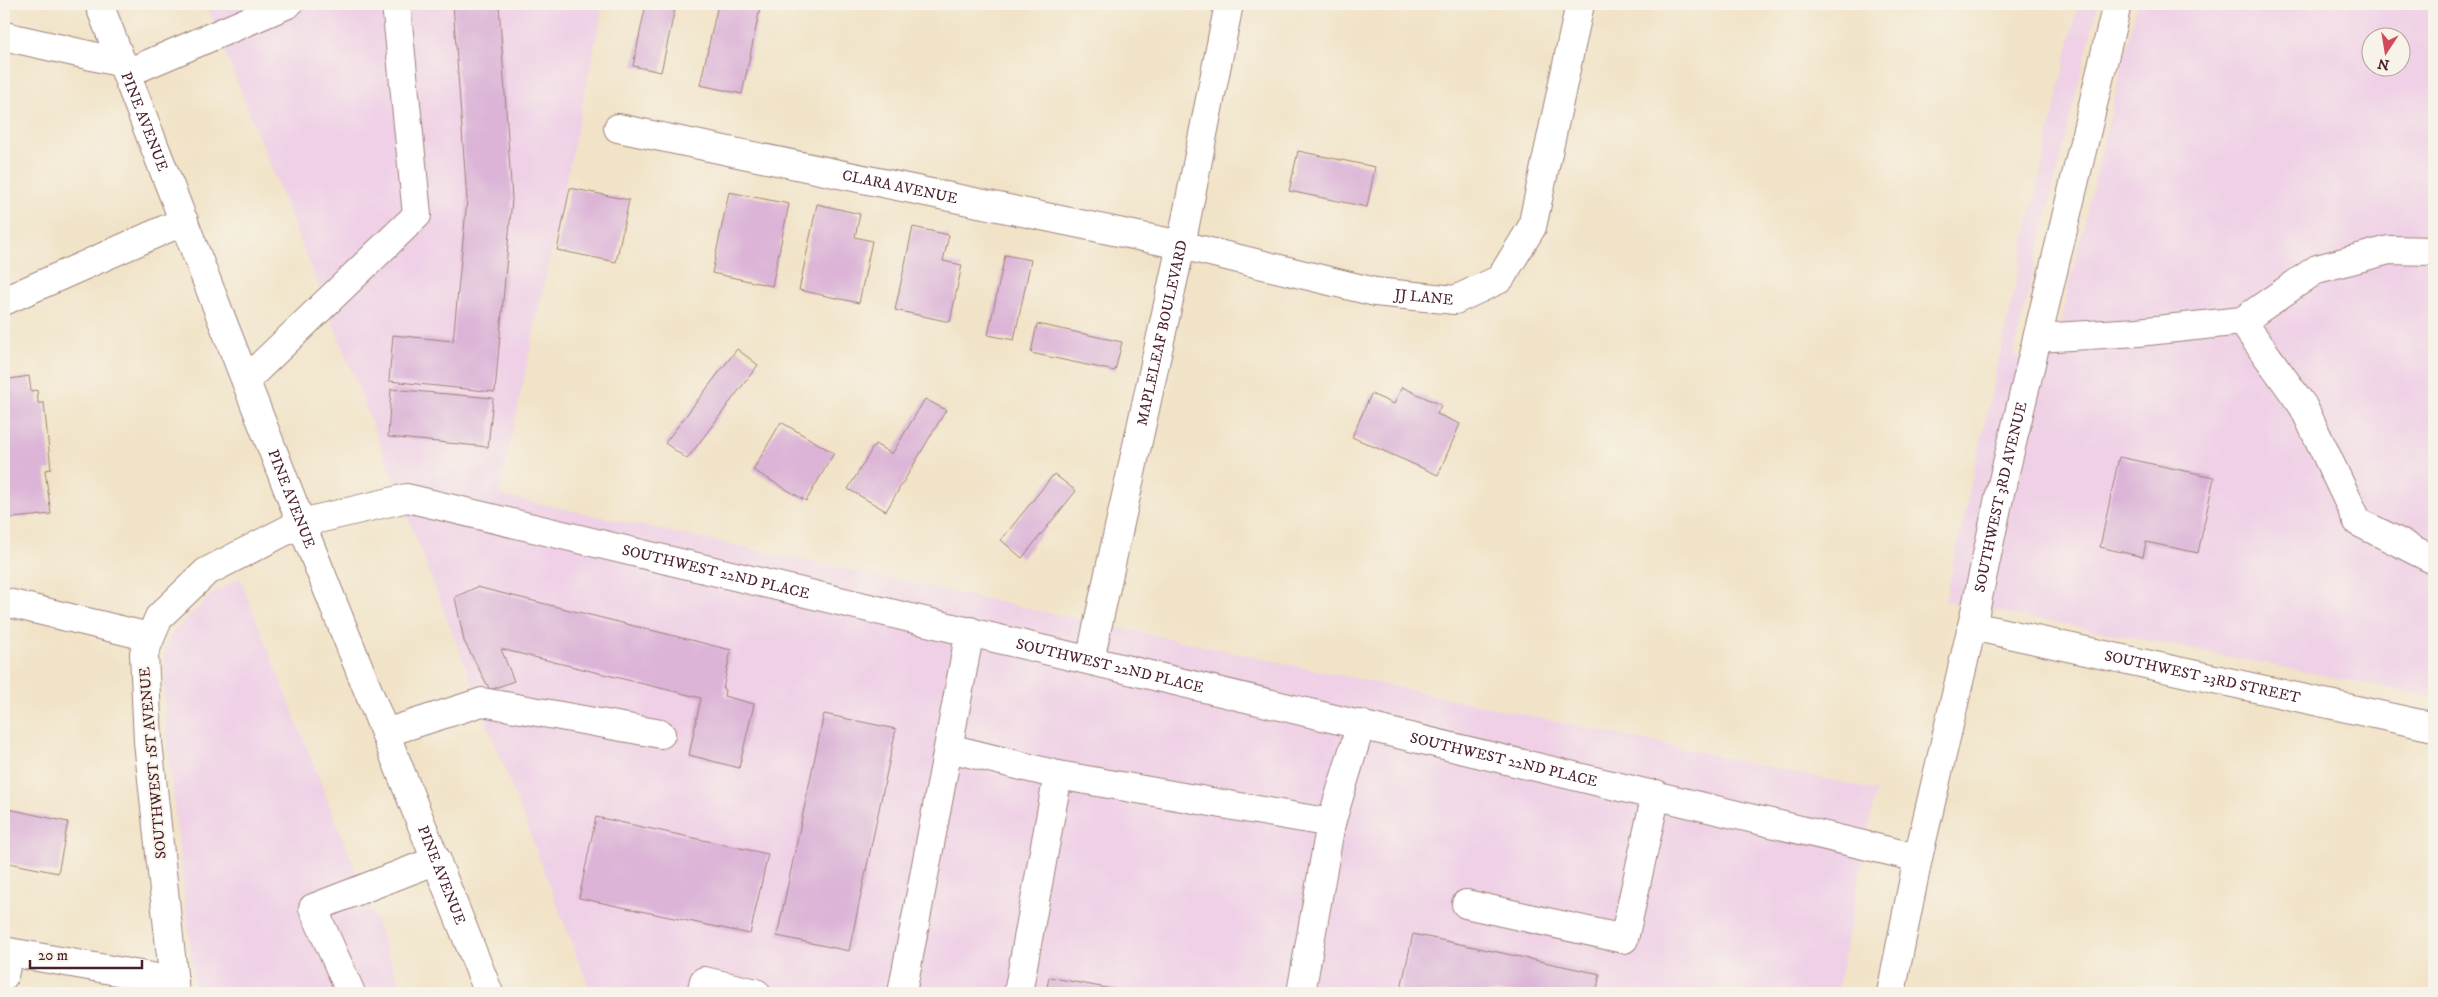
<svg xmlns="http://www.w3.org/2000/svg" width="2438" height="997" font-family="'IM FELL DW Pica',serif">
	<style>
		.built { fill: #efd0e6; fill-rule: evenodd }
		.building { fill: #dbb4d7 }
		.lines { fill: none; stroke-linecap: round; stroke-linejoin: round }
		.minor-casing { stroke: #9e8179; stroke-width: 30 }
		.highway-casing { stroke: #9e8179; stroke-width: 30 }
		.minor { stroke: #fff; stroke-width: 28 }
		.highway { stroke: #fff; stroke-width: 28 }
		.labels { text-anchor: middle; dominant-baseline: central; stroke-width: 4; stroke-linejoin: round; paint-order: stroke }
		.street-label { font-size: 15px; fill: #4a1f2b; stroke: #f7f3e8 }
	</style>
	<rect width="100%" height="100%" fill="#f7f3e8"/>
	<filter id="ink" filterUnits="userSpaceOnUse"><feTurbulence type="fractalNoise" baseFrequency=".02" numOctaves="2"/><feDisplacementMap in="SourceGraphic" scale="10" xChannelSelector="R" yChannelSelector="G"/><feConvolveMatrix kernelMatrix="1 2 1 2 8 2 1 2 1" color-interpolation-filters="sRGB"/></filter>
	<filter id="wash" filterUnits="userSpaceOnUse"><feTurbulence type="fractalNoise" baseFrequency=".0096" numOctaves="4" result="noise"/><feDisplacementMap in="SourceGraphic" scale="20" xChannelSelector="R" yChannelSelector="G"/><feGaussianBlur stdDeviation="1.12" result="paint"/><feColorMatrix in="noise" values="0 0 0 0 0 0 0 0 0 0 0 0 0 0 0 0 0 1.4 0 .05"/><feComposite in="paint" operator="in"/></filter>
	<g filter="url(#wash)">
		<rect width="100%" height="100%" fill="#f1e3c7"/>
		<path class="built" d="M206,4h398l-105,491 1377,295 -39,203h-1246l-254,-660z
			M2078,4h20l-85,351 37,9 87,-360h297v693l-489,-96zM2370,38h30v30h-30z
			M240,578l164,415h-209l-28,-253 -4,-83 11,-27 42,-39z"/>
		<g id="blocks">
			<path class="building" d="M453,4h46l13,195 -17,193 -106,-11 4,-46 60,6 14,-141z
				M646,4h30l-15,68 -28,-6z
				M718,4h21l21,4 -18,86 -42,-9z
				M1298,151l77,16 -8,40 -78,-16z
				M570,188l59,12 -13,62 -59,-12z
				M729,192l60,12 -17,82 -60,-13z
				M817,204l43,10 -5,23 17,4 -13,62 -60,-13z
				M913,227l36,8 -6,26 19,4 -12,57 -55,-12z
				M1005,255l26,5 -17,80 -26,-5z
				M1037,324l85,18 -7,29 -84,-18z
				M737,349l21,16 -71,94 -22,-16z
				M29,376l2,15 6,-1 1,13h6l7,66 -6,1 6,44 -47,5v-139z
				M1402,387l39,18 -4,9 23,10 -22,51 -86,-38 19,-43 23,10z
				M391,389l102,9 -5,49 -100,-10z
				M925,399l21,11 -60,101 -38,-22 27,-45 17,10z
				M781,422l53,31 -28,48 -53,-31z
				M2119,457l95,20 -16,76 -52,-11 -3,15 -43,-10z
				M1054,474l22,17 -54,67 -21,-18z
				M477,587l254,63 -8,39 2,1 -1,6 30,8 -15,64 -50,-13 12,-57 -200,-49 13,32 -24,9 -26,-49 -9,-44z
				M824,714l72,15 -47,222 -72,-15z
				M4,808l64,14 -10,51 -54,-11z
				M596,817l172,37 -18,80 -171,-36z
				M1413,934l187,40 -4,19h-196z
				M1049,977l78,15v1h-81z"/>
		</g>
	</g>
	<g filter="url(#ink)">
		<use href="#blocks" fill-opacity="0" stroke="#9e8179" stroke-width="1"/>
		<g class="lines">
			<defs>
				<g id="minor">
					<path d="M4,36l119,27"/>
					<path d="M127,73l161,-69"/>
					<path id="s1" d="M618,128l563,117 194,47 80,8 45,-21 32,-52 48,-223"/>
					<path d="M4,301l180,-80"/>
					<path d="M2242,321l61,85 55,116 76,38"/>
					<path d="M2037,338l101,-6 104,-11 75,-52 72,-19 45,1"/>
					<path d="M246,380l171,-165 -21,-211"/>
					<path d="M4,602l146,35"/>
					<path id="s2" d="M1972,626l462,101"/>
					<path id="s3" d="M1090,660l91,-415 48,-241"/>
					<path d="M385,733l97,-31 179,32"/>
					<path d="M949,748l109,27 -40,218"/>
					<path d="M1058,775l273,48 30,-99"/>
					<path d="M1466,904l158,35 32,-145"/>
					<path d="M4,976l5,-24 165,29"/>
					<path id="s4" d="M175,993l-27,-251 -4,-89 15,-36 47,-45 95,-49 106,-25 1511,360"/>
					<path d="M351,993l-38,-85 124,-48"/>
					<path d="M701,993l3,-12 52,12"/>
					<path d="M902,993l68,-362"/>
					<path d="M1301,993l30,-170"/>
					<path id="s5" d="M1891,993l27,-135 54,-232 28,-133 117,-489"/>
				</g>
				<g id="highway">
					<path id="s6" d="M99,4l202,519 188,470"/>
				</g>
			</defs>
			<use href="#minor" class="minor-casing"/>
			<use href="#highway" class="highway-casing"/>
			<use href="#minor" class="minor"/>
			<use href="#highway" class="highway"/>
		</g>
	</g>
	<g class="labels">
		<g class="street-label">
			<text stroke="none"><textPath href="#s6" startOffset="126">PINE AVENUE</textPath></text>
			<text stroke="none"><textPath href="#s1" startOffset="288">CLARA AVENUE</textPath></text>
			<text stroke="none"><textPath href="#s1" startOffset="824">JJ LANE</textPath></text>
			<text stroke="none"><textPath href="#s3" startOffset="335">MAPLELEAF BOULEVARD</textPath></text>
			<text stroke="none"><textPath href="#s5" startOffset="508">SOUTHWEST 3RD AVENUE</textPath></text>
			<text stroke="none"><textPath href="#s6" startOffset="531">PINE AVENUE</textPath></text>
			<text stroke="none"><textPath href="#s4" startOffset="979">SOUTHWEST 22ND PLACE</textPath></text>
			<text stroke="none"><textPath href="#s4" startOffset="1384">SOUTHWEST 22ND PLACE</textPath></text>
			<text stroke="none"><textPath href="#s2" startOffset="236">SOUTHWEST 23RD STREET</textPath></text>
			<text stroke="none"><textPath href="#s4" startOffset="1789">SOUTHWEST 22ND PLACE</textPath></text>
			<text transform="translate(153 763) rotate(-95)">SOUTHWEST 1ST AVENUE</text>
			<text stroke="none"><textPath href="#s6" startOffset="936">PINE AVENUE</textPath></text>
		</g>
	</g>
	<rect width="2438" height="997" fill="none" stroke="#f7f3e8" stroke-width="20"/>
	<g transform="translate(2386 52) rotate(192)"><circle r="24" fill="#f7f3e8" stroke="#b29e9c"/>
	<path d="M0-4L9 19L0 12L-9 19Z" fill="#d1495b"/>
	<text y="-8" font-size="14" font-weight="bold" text-anchor="middle" fill="#4a1f2b">N</text>
	</g>
	<path d="M30 960v8h112v-8" fill="none" stroke="#4a1f2b" stroke-width="2.5"/>
	<text x="38" y="960" font-size="15" fill="#4a1f2b" stroke="#f7f3e8" stroke-width="4" paint-order="stroke">20 m</text>
</svg>
